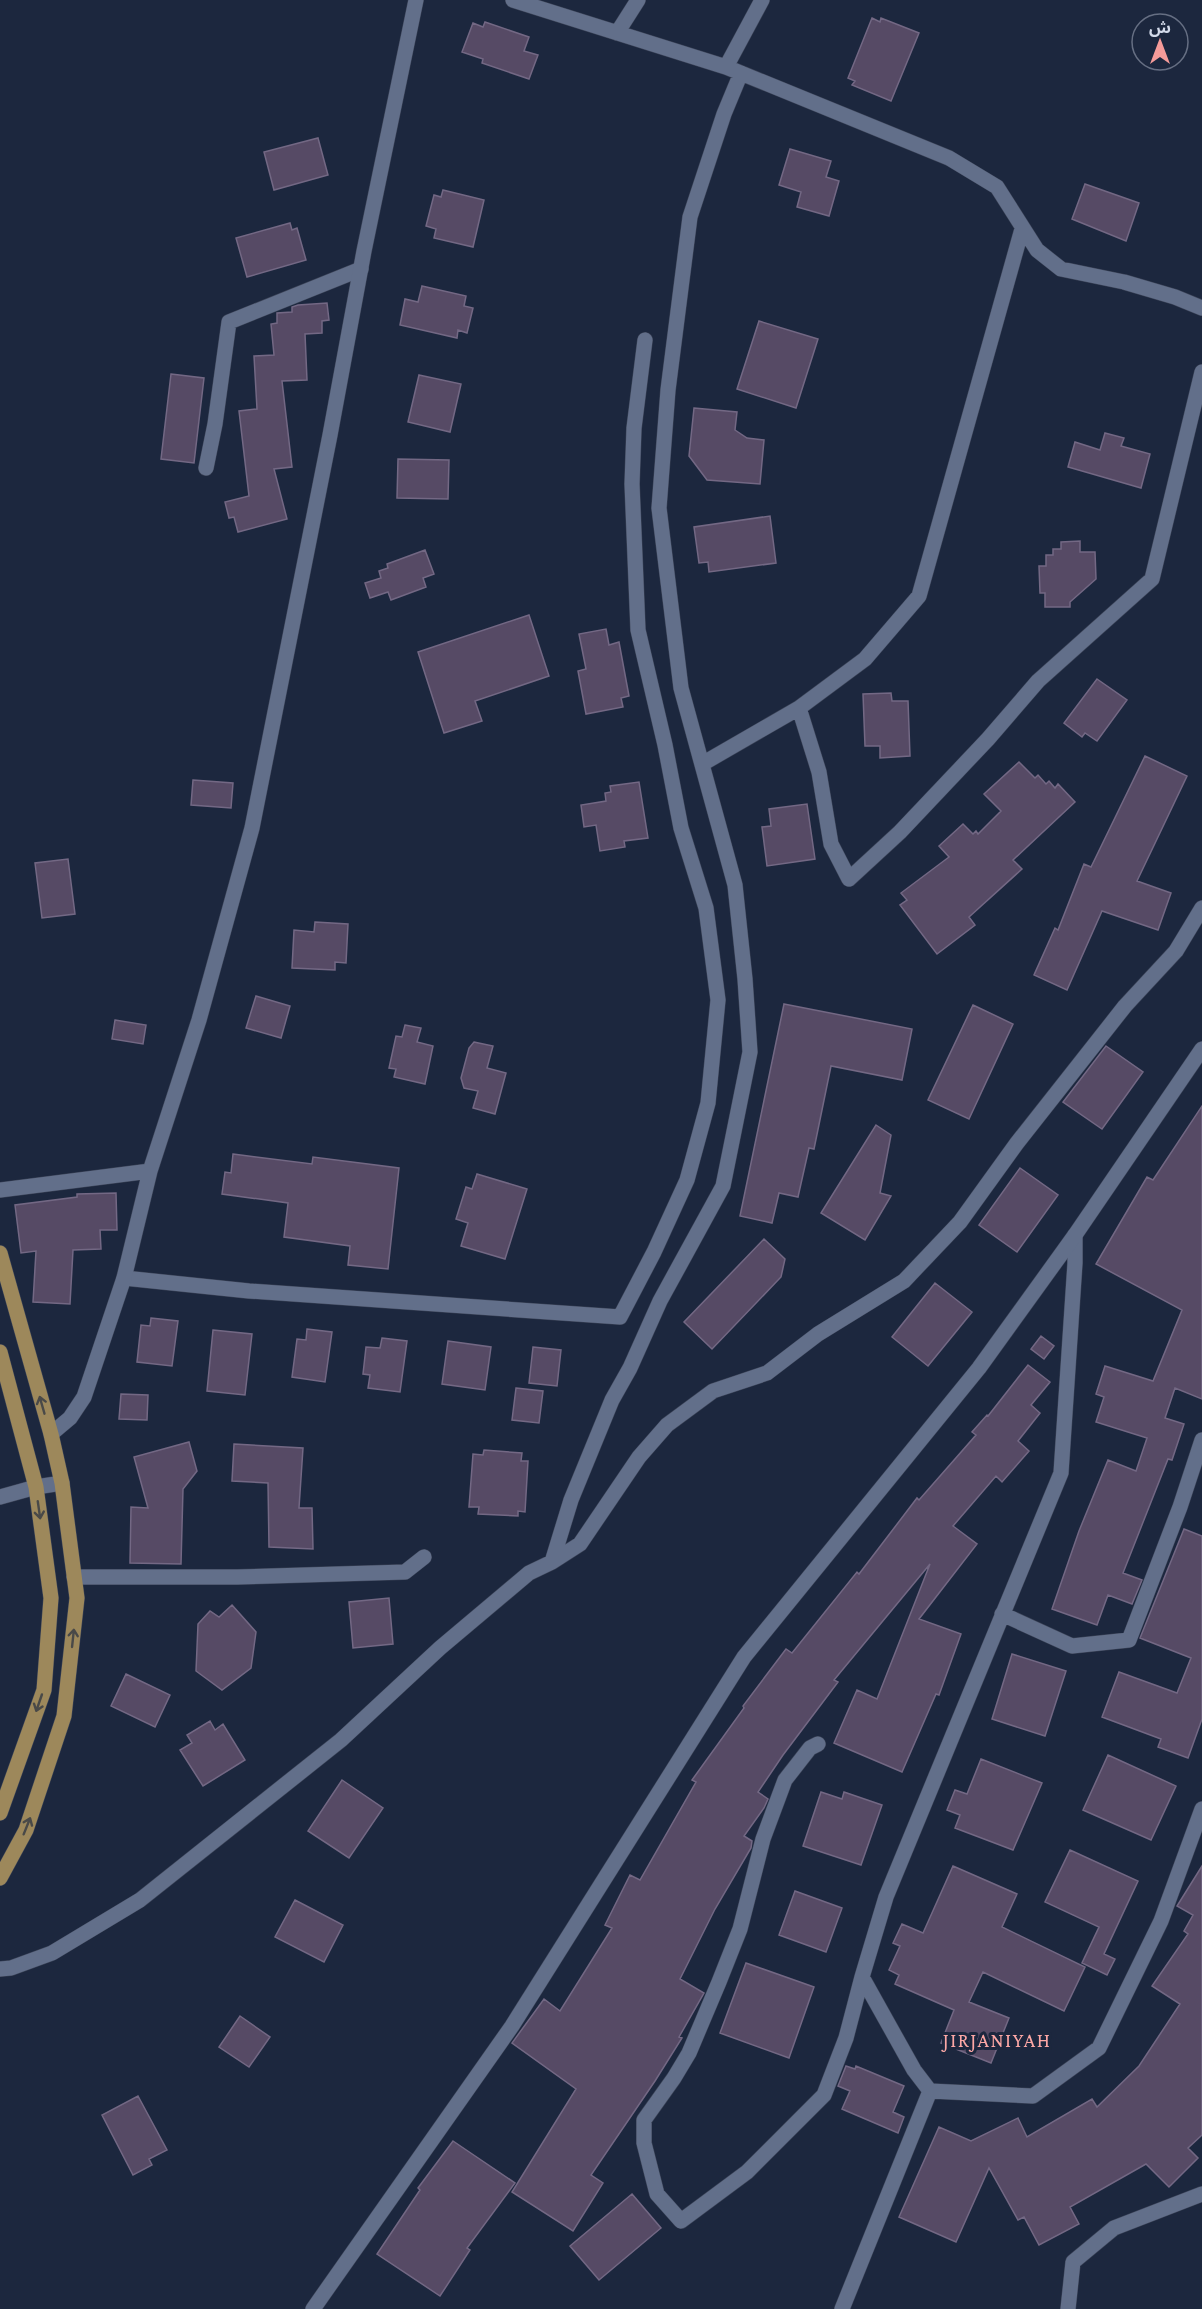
<svg xmlns="http://www.w3.org/2000/svg" width="1202" height="2309" font-family="'Crimson Pro','Noto Sans Arabic',serif">
	<style>
		.building { fill: #564a65; stroke: #736884; stroke-width: 1.5 }
		.lines { fill: none; stroke-linecap: round; stroke-linejoin: round }
		.street-casing { stroke: #3c4458; stroke-width: 16 }
		.secondary-casing { stroke: #3c4458; stroke-width: 16 }
		.primary-casing { stroke: #3c4458; stroke-width: 16 }
		.street { stroke: #626f8a; stroke-width: 15 }
		.secondary { stroke: #626f8a; stroke-width: 15 }
		.primary { stroke: #9d885b; stroke-width: 15 }
		.oneway { stroke: #494948 }
		.labels { text-anchor: middle; dominant-baseline: central; stroke-width: 6; stroke-linejoin: round; paint-order: stroke }
		.quarter-label { font-size: 20px; letter-spacing: 1.5px; fill: #fda8a6; stroke: #1c273e }
	</style>
	<rect width="100%" height="100%" fill="#1c273e"/>
	<path class="building" d="M872,18l8,4 1,-4 38,15 -28,68 -39,-16 3,-4 -7,-3z
		M485,22l44,15 -5,14 14,4 -9,24 -47,-16 1,-4 -21,-7 11,-29 10,4z
		M318,138l10,37 -54,15 -10,-38z
		M790,149l41,12 -5,16 13,4 -10,35 -32,-9 4,-15 -22,-7z
		M1085,184l54,19 -13,38 -54,-22z
		M443,190l41,10 -11,47 -39,-9 2,-9 -10,-3 8,-31 7,2z
		M290,223l2,7 5,-2 9,32 -59,17 -11,-39z
		M422,286l44,10 -2,10 9,2 -6,25 -9,-3 -1,8 -57,-13 5,-26 13,3z
		M327,303l2,17 -7,1v12l-17,1 2,46 -25,1 10,86 -18,2 13,50 -49,13 -4,-15 -5,1 -4,-16 24,-6 -10,-85 18,-2 -3,-53 20,-1 -3,-31 6,-1v-10l15,-1v-5l6,-2z
		M759,321l59,18 -22,69 -59,-19z
		M171,374l33,4 -10,85 -33,-4z
		M419,375l42,9 -11,48 -42,-10z
		M694,408l43,4 -2,18 12,8 17,2 -4,44 -53,-4 -18,-24z
		M1105,433l19,5 -3,8 29,8 -9,34 -73,-21 7,-25 25,8z
		M398,459l51,1 -1,39 -51,-1z
		M770,516l6,47 -67,9 -1,-10 -9,1 -5,-36z
		M1080,541v11h15l1,27 -26,23v5h-25v-14h-5l-1,-27h7v-11h7v-6h8v-7z
		M425,550l9,24 -11,4 3,9 -35,13 -3,-8 -18,6 -5,-15 16,-5 -2,-7 9,-3 -1,-4z
		M529,615l20,61 -74,25 7,20 -38,12 -26,-81z
		M606,629l3,16 10,-3 10,54 -8,2 2,9 -37,7 -8,-43 8,-2 -7,-35z
		M1097,679l30,21 -30,41 -12,-8 -3,4 -18,-14z
		M891,693l1,8h16l2,55 -30,2v-12h-15l-2,-52z
		M1145,756l42,20 -50,105 34,12 -13,37 -56,-19 -35,79 -33,-15 21,-47 3,2 26,-66 7,3z
		M1019,762l16,16 3,-3 8,9 3,-3 6,7 3,-4 17,18 -62,58 9,9 -53,48 6,8 -38,29 -37,-49 7,-5 -6,-7 48,-36 -10,-11 24,-22 10,10 3,-3 2,3 23,-23 -17,-17z
		M193,780l40,3 -2,25 -40,-3z
		M639,782l9,56 -24,3 1,6 -25,4 -4,-26 -12,2 -3,-22 25,-4 -1,-8 6,-1 -1,-6z
		M807,804l8,55 -48,7 -5,-39 9,-1 -2,-17z
		M68,859l7,55 -33,4 -7,-55z
		M315,922l33,2 -2,39 -11,-1v8l-43,-2 2,-38 20,2z
		M256,996l34,10 -9,32 -35,-10z
		M784,1004l128,25 -10,51 -71,-14 -17,83 -5,-1 -11,49 -19,-4 -7,30 -32,-7z
		M973,1005l40,19 -44,95 -41,-19z
		M115,1020l31,5 -3,19 -31,-5z
		M405,1025l16,3 -4,14 16,4 -8,38 -31,-7 2,-8 -7,-1 7,-32 6,1z
		M474,1042l19,4 -6,22 19,5 -11,41 -22,-6 5,-17 -14,-3 -3,-10 8,-30z
		M1106,1046l37,26 -41,57 -39,-27z
		M1202,1106v293l-27,-11 -10,30 19,6 -12,36 -4,-1 -45,114 19,7 -10,24 -24,-9 -11,30 -45,-16 27,-78 29,-71 28,11 11,-33 -51,-16 8,-25 -8,-3 9,-28 48,15 29,-71 -86,-46 51,-87 6,3z
		M876,1125l15,10 -11,58 11,3 -26,44 -44,-27z
		M233,1154l79,10 1,-7 86,11 -11,101 -40,-4 2,-19 -66,-9 4,-34 -66,-9 3,-22 6,1z
		M1020,1168l38,27 -41,57 -38,-27z
		M477,1174l50,15 -22,70 -44,-13 7,-23 -12,-4 10,-32 6,2z
		M116,1193l1,37h-17l1,19 -28,1 -3,54 -37,-2 3,-51 -15,2 -6,-48 62,-8v-3z
		M764,1239l21,20 -4,18 -69,72 -28,-27z
		M935,1283l37,29 -44,54 -36,-29z
		M151,1318l27,3 -6,45 -35,-4 4,-37 9,1z
		M307,1329l25,3 -7,50 -33,-5 5,-38 9,1z
		M213,1330l39,4 -7,61 -38,-4z
		M1041,1336l13,10 -10,13 -13,-10z
		M382,1338l25,3 -7,51 -32,-4 2,-13 -7,-1 3,-27 14,1z
		M448,1341l43,6 -6,43 -43,-6z
		M533,1347l28,3 -4,36 -28,-3z
		M1028,1365l22,17 -19,23 9,8 -22,28 11,10 -27,31 -6,-6 -43,50 24,18 -58,75 42,15 -22,61 -3,-1 -34,78 -68,-29 23,-53 20,9 53,-135 -96,116 4,2 -55,73 -25,37 10,7 -4,9 -20,28 8,5 -1,7 -36,61 -35,70 24,14 -25,44 3,1 -27,43 -64,94 12,8 -30,48 -61,-39 64,-103 -64,-46 32,-44 16,12 52,-83 -7,-3 25,-50 10,5 56,-98 -4,-2 52,-72 -1,-2 43,-57 6,4 65,-81 2,2 58,-76 2,2 57,-65 -4,-3 15,-17 1,1z
		M516,1388l27,3 -4,32 -27,-3z
		M121,1394l27,1 -1,25 -28,-1z
		M189,1442l8,29 -14,18 -2,75 -51,-1 1,-56 17,1 -14,-51z
		M234,1444l69,4 -4,60h13l1,41 -44,-2 -1,-64 -36,-2z
		M484,1450l38,3 -1,8h7l-3,51 -7,-1v5l-40,-2 1,-7h-10l4,-53 10,1z
		M1184,1529l18,7v183l-14,39 -30,-11 3,-8 -59,-22 17,-45 58,21 14,-35 -51,-20z
		M389,1598l4,46 -40,4 -4,-46z
		M232,1605l24,27 -5,36 -29,22 -26,-19 2,-47 12,-13 9,6z
		M1012,1654l54,17 -21,65 -53,-17z
		M126,1674l44,21 -15,32 -44,-21z
		M210,1721l5,9 8,-6 22,36 -42,26 -23,-36 12,-7 -5,-8z
		M1108,1755l68,31 -25,54 -68,-30z
		M981,1759l61,24 -29,67 -58,-22 5,-13 -13,-5 8,-20 12,4z
		M342,1780l41,28 -34,50 -41,-27z
		M821,1792l21,7 2,-7 38,13 -21,60 -58,-19z
		M1070,1850l68,31 -34,73 11,5 -8,16 -25,-12 17,-36 -54,-25z
		M953,1866l64,28 -15,33 83,40 -21,44 -81,-39 -14,30 40,16 -18,45 -50,-20 13,-33 -59,-26 4,-9 -10,-5 11,-24 -7,-3 9,-19 21,9z
		M1202,1866v269l-14,13 10,10 -29,29 -23,-23 -76,43 9,17 -40,21 -15,-28 -6,3 -29,-52 -33,74 -57,-25 40,-90 32,14 47,-23 9,19 65,-38 5,8 42,-41 41,-62 -28,-18 36,-52 -4,-3 9,-16 -16,-9z
		M795,1891l47,17 -16,44 -47,-17z
		M295,1900l48,25 -19,37 -49,-25z
		M746,1963l68,24 -25,71 -69,-25z
		M240,2016l30,21 -21,30 -30,-20z
		M846,2066l9,3 1,-3 48,20 -11,26 11,5 -6,16 -56,-24 8,-18 -12,-5z
		M138,2096l29,54 -18,9 3,6 -19,10 -31,-60z
		M453,2141l62,42 -48,65 3,2 -30,46 -63,-42 43,-64 -2,-2z
		M632,2194l29,34 -62,52 -29,-34z"/>
	<g class="lines">
		<defs>
			<path id="street" d="M513,0l213,67 223,91 48,29 40,63 24,19 63,13 51,15 27,11
				M617,33l21,-33
				M726,67l36,-67
				M1022,229l-103,367 -54,63 -66,49 20,64 12,72 18,35 51,-47 88,-93 50,-58 114,-102 50,-207
				M206,468l9,-44 14,-102 132,-53
				M702,764l97,-56
				M1075,1235v28l-14,210 -175,424 -24,80 52,93 16,21 103,5 66,-48 62,-127 41,-112
				M124,1278l125,13 371,26 34,-65 33,-72 21,-77 10,-103 -12,-92 -25,-80 -16,-83 -27,-115 -6,-146 2,-56 11,-88
				M0,1497l36,-10 26,-4
				M552,1562l19,-62 41,-100 18,-32 30,-67 63,-115 27,-134 -5,-73 -10,-94 -54,-197 -22,-180 9,-118 22,-173 34,-103 17,-41
				M74,1577h163l168,-5 19,-15
				M1002,1614l70,32 57,-6 51,-133 22,-67
				M818,1744l-8,4 -25,32 -22,59 -23,90 -21,53 -30,71 -15,25 -30,42v23l13,51 24,27 66,-49 77,-77 22,-57 16,-61
				M0,1969l11,-1 41,-15 88,-53 201,-160 99,-92 89,-75 23,-11 28,-18 59,-87 28,-32 46,-34 54,-18 51,-39 86,-53 56,-59 57,-79 108,-137 51,-55 26,-43
				M842,2309l88,-218
				M1068,2309l5,-47 41,-34 88,-34"/>
			<path id="secondary" d="M0,1190l150,-19
				M51,1434l19,-16 14,-21 40,-119 26,-107 49,-151 53,-192 78,-393 34,-184 52,-251
				M313,2309l199,-283 232,-369 235,-289 96,-133 127,-186"/>
			<path id="primary" d="M0,1253l51,181 11,49 15,115 -13,118 -38,114 -26,48
				M0,1352l36,135 15,111 -7,92 -44,123"/>
		</defs>
		<use href="#street" class="street-casing"/>
		<use href="#secondary" class="secondary-casing"/>
		<use href="#primary" class="primary-casing"/>
		<use href="#street" class="street"/>
		<use href="#secondary" class="secondary"/>
		<use href="#primary" class="primary"/>
	</g>
	<defs><path id="oneway-shaft" d="M-6 0H5M1.5-3L5.5 0L1.5 3" fill="none" stroke-width="1.6" stroke-linecap="round" stroke-linejoin="round" transform="scale(1.5)"/></defs>
	<g class="oneway">
		<use href="#oneway-shaft" transform="translate(42 1405) rotate(-106)"/>
		<use href="#oneway-shaft" transform="translate(39 1510) rotate(82)"/>
		<use href="#oneway-shaft" transform="translate(73 1638) rotate(-84)"/>
		<use href="#oneway-shaft" transform="translate(39 1703) rotate(109)"/>
		<use href="#oneway-shaft" transform="translate(27 1826) rotate(-68)"/>
	</g>
	<g class="labels">
		<g class="quarter-label">
			<text x="997" y="2040">JIRJANIYAH</text>
		</g>
	</g>
	<g transform="translate(1160 42)"><circle r="28" fill="#1c273e" stroke="#666f83" stroke-width="1.5"/>
	<path d="M0-4.5L10 22L0 15L-10 22Z" fill="#f59b99"/>
	<text y="-9" font-size="16" font-weight="bold" text-anchor="middle" fill="#d4dbeb">ش</text>
	</g>
</svg>
